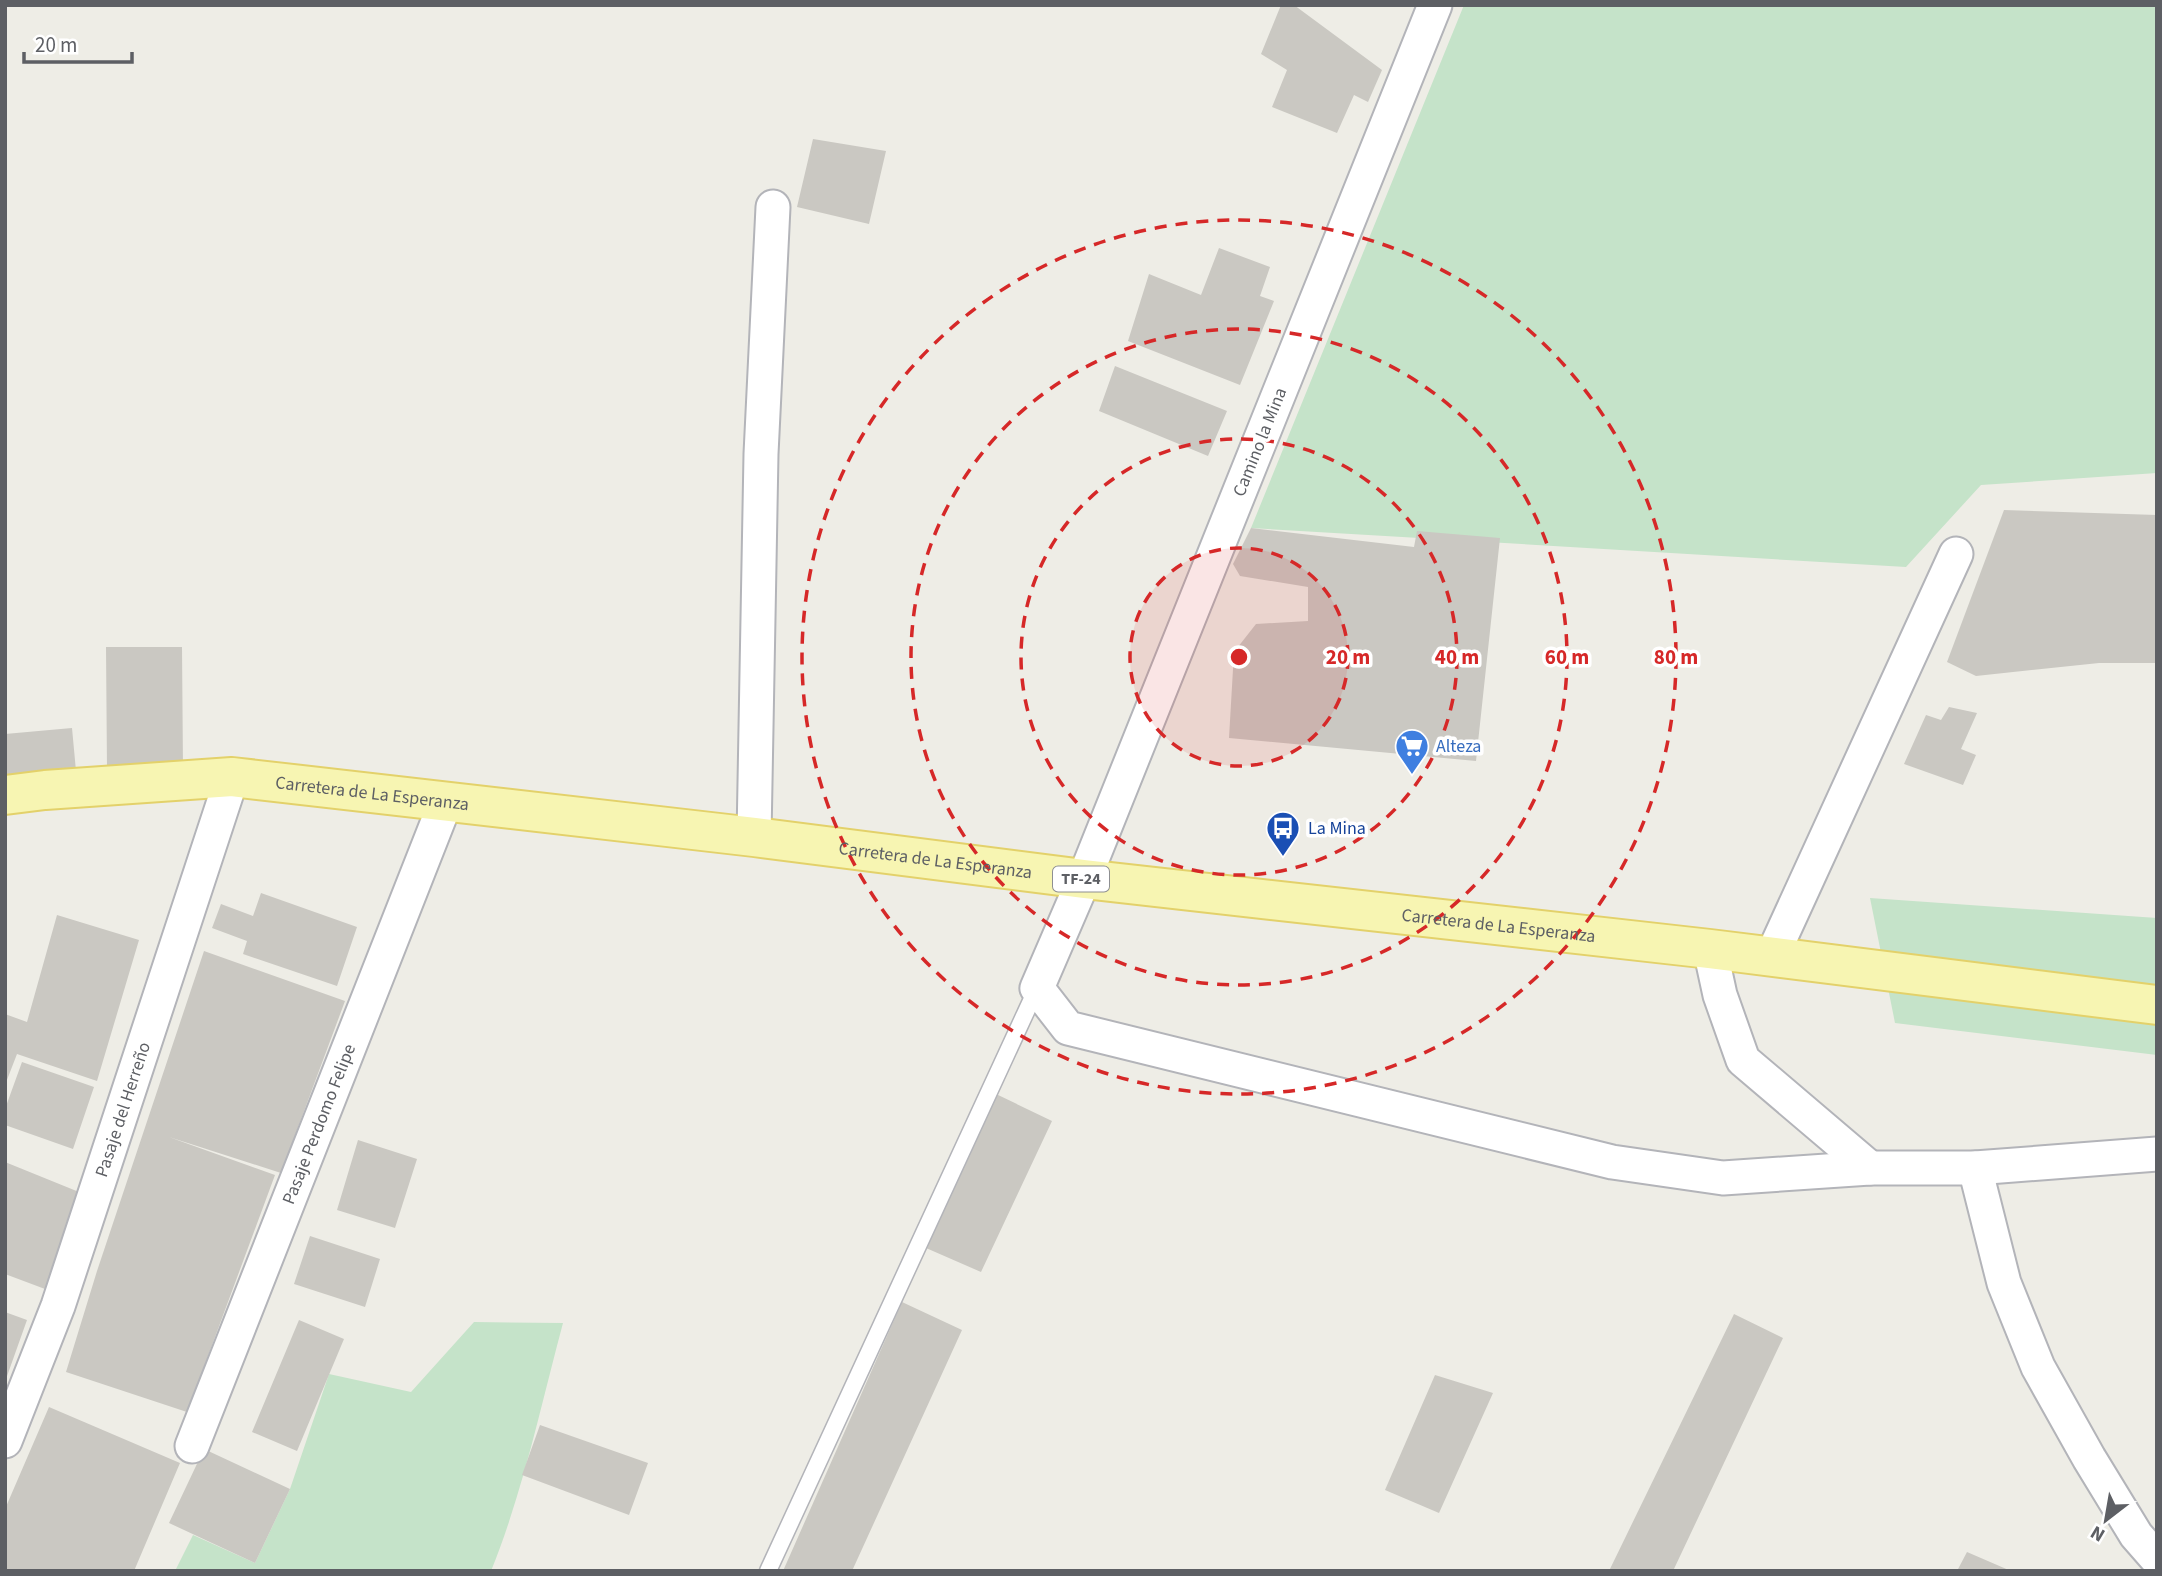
<svg xmlns="http://www.w3.org/2000/svg" width="2162" height="1576" font-family="'Source Sans 3',sans-serif">
	<style>
		.green { fill: #c5e3c9 }
		.building { fill: #cac8c2 }
		.lines { fill: none; stroke-linecap: round; stroke-linejoin: round }
		.service-casing { stroke: #b3b4b9; stroke-width: 19 }
		.minor-casing { stroke: #b3b4b9; stroke-width: 37 }
		.primary-casing { stroke: #e3d16a; stroke-width: 42 }
		.service { stroke: #fff; stroke-width: 16 }
		.minor { stroke: #fff; stroke-width: 33 }
		.primary { stroke: #f7f5b2; stroke-width: 38 }
		.ring { fill: none; stroke: #d62828; stroke-width: 3.5; stroke-dasharray: 12 9 }
		.labels { text-anchor: middle; dominant-baseline: central; stroke-width: 7; stroke-linejoin: round; paint-order: stroke }
		.shield { fill: #fff; stroke: #8e8f92; stroke-width: 2 }
		.shield-label { font-size: 16px; font-weight: bold; fill: #5d5f64 }
		.street-label { font-size: 18px; fill: #5d5f64; stroke: #fff }
		.shop-label { font-size: 18px; fill: #366cbe; stroke: #fff; text-anchor: start }
		.transit-label { font-size: 18px; fill: #164399; stroke: #fff; text-anchor: start }
		.centre { fill: #d62828; stroke: #fff; stroke-width: 3.5 }
		.ring-label { font-size: 21px; text-anchor: middle; font-weight: bold; fill: #d62828; stroke: #fff; stroke-width: 7; stroke-linejoin: round; paint-order: stroke }
	</style>
	<rect width="100%" height="100%" fill="#eeede6"/>
	<path class="green" d="M1464,5h693v468l-176,12 -75,82 -655,-39z
		M1870,898l287,20v137l-262,-32z
		M474,1322l89,1c-22,82 -40,169 -72,248h-316l18,-36 62,28 35,-74 39,-115 82,18z"/>
	<path class="building" d="M1281,5h13l88,65 -14,32 -14,-7 -17,38 -65,-26 15,-37 -26,-16z
		M813,139l73,12 -17,73 -72,-17z
		M1219,248l51,19 -10,29 14,5 -34,84 -112,-44 21,-67 52,21z
		M1115,366l112,45 -19,45 -109,-45z
		M2004,510l153,5v148h-58l-123,13 -29,-14z
		M1251,528l163,19 3,-16 83,7 -24,223 -247,-23 5,-86 22,-28 52,-3v-34l-68,-11 -7,-12z
		M106,647h76l1,121 -76,1z
		M1949,707l28,6 -16,36 15,6 -13,30 -59,-21 22,-49 15,5z
		M72,728l4,43 -71,6v-43z
		M261,893l96,34 -20,59 -94,-32 4,-13 -35,-13 9,-24 32,12z
		M57,915l82,25 -42,141 -80,-27 -12,31v-71l22,8z
		M204,951l141,50 -64,172 -112,-36 106,38 -70,189 5,-2 -17,52 -127,-42 31,-101z
		M22,1062l72,25 -21,62 -68,-24v-16z
		M996,1094l56,27 -71,151 -55,-24z
		M358,1140l59,19 -22,69 -58,-18z
		M5,1162l74,30 -34,97 -40,-15z
		M310,1236l70,23 -15,48 -71,-23z
		M902,1302l60,28 -110,241h-69z
		M5,1312l22,8 -21,59h-1z
		M1734,1314l49,24 -110,233h-64z
		M299,1320l45,19 -47,112 -45,-19z
		M1435,1375l58,18 -54,120 -54,-23z
		M49,1407l131,56 -46,108h-129v-62z
		M540,1425l108,38 -19,52 -107,-40z
		M204,1449l86,40 -35,74 -86,-40z
		M1967,1552l44,19h-54z"/>
	<g class="lines">
		<defs>
			<path id="service" d="M768,1571l269,-583"/>
			<g id="minor">
				<path d="M1435,5l-351,874 -47,109 31,40 544,134 111,16 147,-10h105l182,-14"/>
				<path d="M754,837l7,-383 12,-247"/>
				<path d="M1710,949l10,46 23,65 127,108"/>
				<path d="M1772,956l184,-402"/>
				<path d="M1975,1168l29,115 34,84 51,91 47,77 21,24"/>
				<path id="s1" d="M5,1441l53,-135 174,-529"/>
				<path id="s2" d="M192,1446l254,-645"/>
			</g>
			<g id="primary">
				<path id="s3" d="M5,795l40,-5 187,-13 522,60 330,42 626,70 447,56"/>
			</g>
		</defs>
		<use href="#service" class="service-casing"/>
		<use href="#minor" class="minor-casing"/>
		<use href="#primary" class="primary-casing"/>
		<use href="#service" class="service"/>
		<use href="#minor" class="minor"/>
		<use href="#primary" class="primary"/>
	</g>
	<circle cx="1239" cy="657" r="109" fill="#d62828" fill-opacity=".12"/>
	<g class="ring">
		<circle cx="1239" cy="657" r="109"/>
		<circle cx="1239" cy="657" r="218"/>
		<circle cx="1239" cy="657" r="328"/>
		<circle cx="1239" cy="657" r="437"/>
	</g>
	<defs>
		<symbol id="supermarket-pin" viewBox="-11 -11 22 30"><path d="M0 17L-7.5 6A9.5 9.5 0 1 1 7.5 6Z" fill="#3f7fe0" stroke="#fff"/><path d="M-6-5.5h2.5l.6 2H6L4.5 2H-2.5L-4.4-4H-6ZM-1.5 3.2a1.3 1.3 0 1 0 .1 0ZM3 3.2a1.3 1.3 0 1 0 .1 0Z" fill="#fff"/></symbol>
		<symbol id="bus-pin" viewBox="-11 -11 22 30"><path d="M0 17L-7.5 6A9.5 9.5 0 1 1 7.5 6Z" fill="#1a4fb4" stroke="#fff"/><path d="M-5-6H5V4H4V6H2V4H-2V6H-4V4H-5ZM-3.5-4V0h7V-4ZM-3.5 1.2v1.5H-2V1.2ZM2 1.2v1.5H3.5V1.2Z" fill="#fff"/></symbol>
	</defs>
	<g fill-rule="evenodd">
		<use href="#supermarket-pin" x="1393" y="727" width="38" height="52"/>
		<use href="#bus-pin" x="1264" y="809" width="38" height="52"/>
	</g>
	<g class="labels">
		<rect class="shield" x="1053" y="866.5" width="56" height="25" rx="5"/>
		<g class="shield-label">
			<text x="1081" y="879">TF-24</text>
		</g>
		<g class="street-label">
			<text transform="translate(1260 442) rotate(-68)">Camino la Mina</text>
			<text stroke="none"><textPath href="#s3" startOffset="369">Carretera de La Esperanza</textPath></text>
			<text stroke="none"><textPath href="#s3" startOffset="936">Carretera de La Esperanza</textPath></text>
			<text stroke="none"><textPath href="#s3" startOffset="1503">Carretera de La Esperanza</textPath></text>
			<text stroke="none"><textPath href="#s1" startOffset="352">Pasaje del Herreño</textPath></text>
			<text stroke="none"><textPath href="#s2" startOffset="346">Pasaje Perdomo Felipe</textPath></text>
		</g>
		<g class="shop-label">
			<text x="1436" y="746">Alteza</text>
		</g>
		<g class="transit-label">
			<text x="1308" y="828">La Mina</text>
		</g>
	</g>
	<circle cx="1239" cy="657" r="10" class="centre"/>
	<g class="ring-label">
		<text x="1348" y="664">20 m</text>
		<text x="1457" y="664">40 m</text>
		<text x="1567" y="664">60 m</text>
		<text x="1676" y="664">80 m</text>
	</g>
	<rect width="2162" height="1576" fill="none" stroke="#5d5f64" stroke-width="14"/>
	<g transform="translate(2106 1520) rotate(211)" stroke="#ffffff" stroke-width="5" paint-order="stroke">
	<path d="M0-5L12 26L0 18L-12 26Z" fill="#5d5f64"/>
	<text y="-10" font-size="19" font-weight="bold" text-anchor="middle" fill="#5d5f64">N</text>
	</g>
	<path d="M24 52v10h108v-10" fill="none" stroke="#5d5f64" stroke-width="3.5"/>
	<text x="35" y="52" font-size="21" fill="#5d5f64" stroke="#ffffff" stroke-width="5" paint-order="stroke">20 m</text>
</svg>
